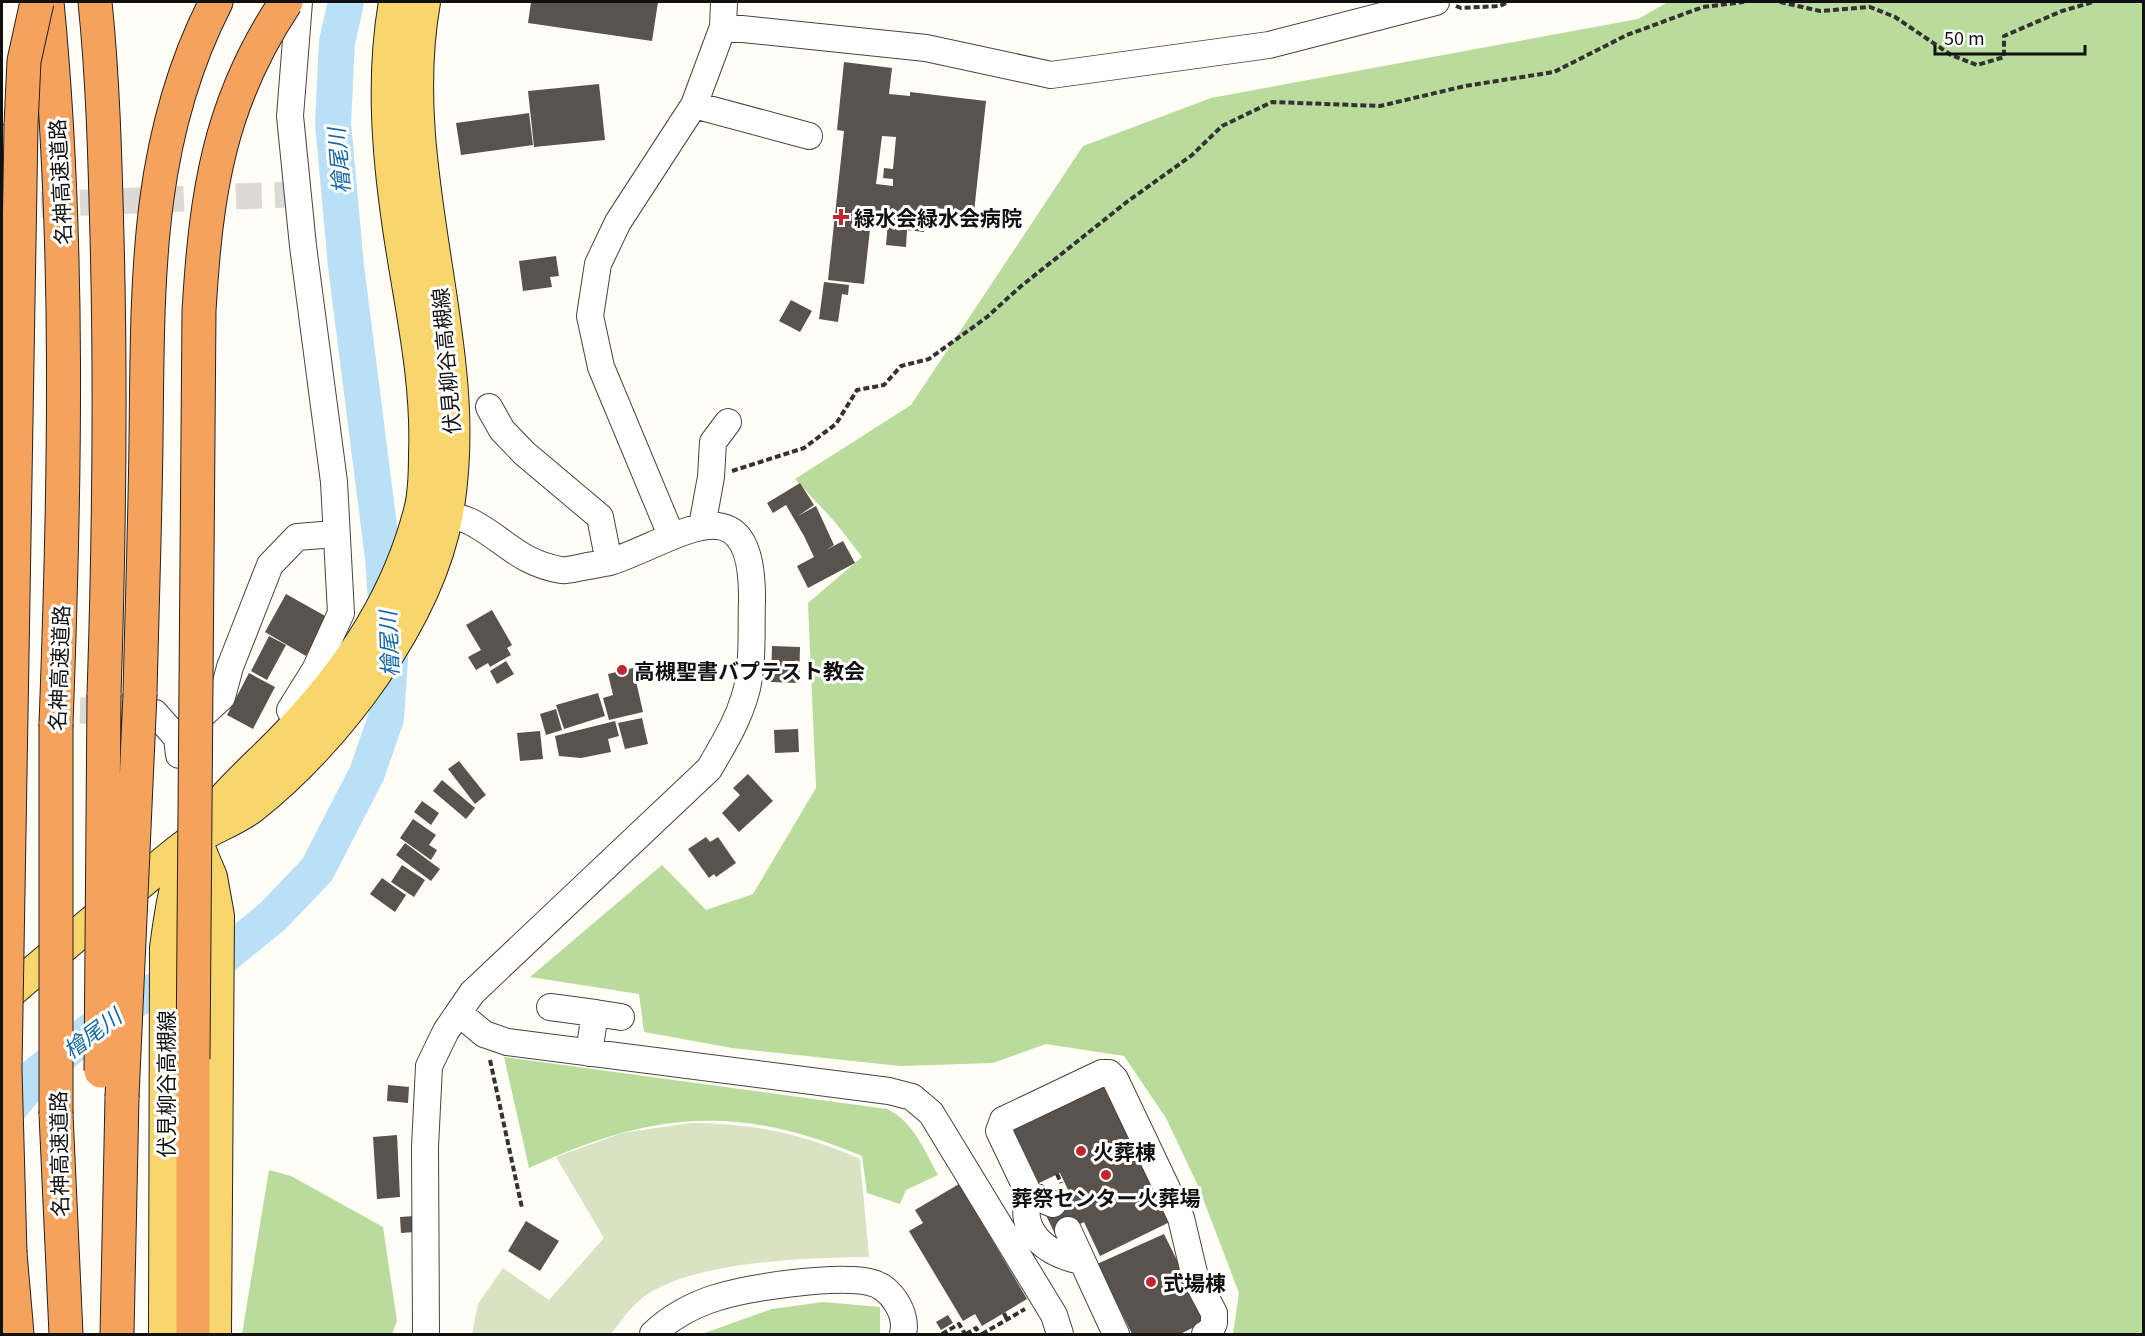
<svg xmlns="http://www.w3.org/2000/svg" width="2145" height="1336" font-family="Georgia,'Noto Sans JP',serif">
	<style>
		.forest { fill: #b9dc9c }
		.cemetery { fill: #d9e3c4 }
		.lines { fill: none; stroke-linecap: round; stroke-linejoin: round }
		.river { stroke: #b9e0f7; stroke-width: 36 }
		.building { fill: #5a524d; fill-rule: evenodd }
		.minor-tunnel { stroke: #dbdad3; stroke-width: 26; stroke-dasharray: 26 13; stroke-linecap: butt }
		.minor-casing { stroke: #444; stroke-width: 28 }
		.major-casing { stroke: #222; stroke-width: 34 }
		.highway-casing { stroke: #222; stroke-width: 35 }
		.path { stroke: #333; stroke-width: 4; stroke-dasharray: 6 3; stroke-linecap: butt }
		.minor { stroke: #fff; stroke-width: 26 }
		.major { stroke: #f9d66b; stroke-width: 32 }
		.highway { stroke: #f5a25d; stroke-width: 33 }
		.highway-bridge-casing { stroke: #222; stroke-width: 35; stroke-linecap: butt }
		.highway-bridge { stroke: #f5a25d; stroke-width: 33 }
		.poi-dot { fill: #c4262e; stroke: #fff; stroke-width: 2 }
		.labels { text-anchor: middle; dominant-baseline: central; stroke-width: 6; stroke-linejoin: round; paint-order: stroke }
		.street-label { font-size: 21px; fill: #111; stroke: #fff }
		.poi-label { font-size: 21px; font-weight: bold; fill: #111; stroke: #fff; text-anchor: start }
		.water-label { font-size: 22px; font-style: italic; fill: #1768a6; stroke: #fff }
	</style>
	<rect width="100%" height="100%" fill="#fffdf5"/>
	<path class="forest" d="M1668,2h475v1332h-910l6,-41 -40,-105 -33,-70 -42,-62 -78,-12 -53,19 -93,3 -168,-18 -88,-16 -5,-38 -109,-17 132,-112 44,45 47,-16 63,-106 -8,-185 54,-46 -27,-35 -40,-43 116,-74 172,-259 128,-48 427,-79z
		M504,1057l383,52c27,13 37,41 51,66l-32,15 -6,14 -33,-11 -5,-37c-126,-53 -211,-44 -333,12z
		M269,1170l22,6 92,51 14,94 -5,13h-150z
		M823,1302l57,5v27h-178l70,-25z"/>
	<path class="cemetery" d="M691,1123c61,0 114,11 169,36l9,98c-61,1 -179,3 -228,42 -12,10 -21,23 -30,35h-139l6,-30 25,-36 46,32 55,-62 -48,-81 66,-24z"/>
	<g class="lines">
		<path class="river" d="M2,1117l27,-33 2,-5 72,-58 35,-23 75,-33 60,-49 44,-46 50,-97 19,-55 4,-59 -7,-101 -37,-292 -13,-143 4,-81 9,-40"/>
	</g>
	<path class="building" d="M531,2h127l-6,39 -124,-18z
		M844,62l48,6 -3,26 21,2v-4l76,9 -12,111 -48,-5 -2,25 -17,-2 -1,17 -20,-2 2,-22 -17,-3 -7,64 -36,-4 16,-149 -7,-1zM882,136l14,1 -3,32 -9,-1 -1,10 10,1v7l-17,-2z
		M599,84l6,56 -71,7 -6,-56z
		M529,113l4,32 -72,10 -5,-32z
		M556,256l3,20 -9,1 2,10 -29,4 -4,-30z
		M824,282l25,3 -1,10 -6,-1 -4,28 -19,-3z
		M791,300l21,11 -12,21 -21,-11z
		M800,483l14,22 -16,11 18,-10 18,39 -8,5 17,-9 12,22 -47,25 -11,-22 17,-9 -10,-21 -18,-31 -13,8 -6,-10z
		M286,594l41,23 -21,39 -41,-24z
		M492,610l20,35 -5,3 4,7 -21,12 -2,-4 -12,7 -8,-13 13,-7 -15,-25z
		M269,636l17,9 -19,35 -16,-9z
		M772,646l28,1 -1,36 -28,-1z
		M506,661l8,13 -17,10 -7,-13z
		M633,668l10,44 -34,8 -6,-22 10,-3 -5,-21z
		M249,673l26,14 -22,42 -26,-14z
		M598,693l7,23 -41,13 -8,-24z
		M556,709l6,21 -16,5 -6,-21z
		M642,718l6,26 -23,5 -7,-26z
		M615,721l4,15 -11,3 3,13 -30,6 -22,-2 -4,-20z
		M798,729l1,23 -24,1 -1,-23z
		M540,731l3,28 -23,2 -3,-28z
		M459,761l27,34 -11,9 -27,-35z
		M748,774l25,27 -34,31 -17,-19 18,-18 -7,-7z
		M442,780l33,28 -9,11 -33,-28z
		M422,801l17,12 -8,12 -17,-13z
		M413,819l23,16 -7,10 8,5 -6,10 -31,-22z
		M706,837l4,5 8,-5 18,26 -20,14 -2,-3 -5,4 -21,-29z
		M405,843l35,26 -9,12 -35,-26z
		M402,865l23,15 -11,17 -23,-15z
		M382,878l24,17 -11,17 -25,-18z
		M1107,1084l67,136 -74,36 -16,-34 -28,14 -13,-27 28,-13 -11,-23 -21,10 -26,-54z
		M388,1085l21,2 -1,16 -21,-2z
		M397,1135l3,62 -23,2 -4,-62z
		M959,1184l68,115 -45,27 -7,-12 -12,7 -54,-90 14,-8 -8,-13z
		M414,1216l1,16 -14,1 -1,-16z
		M526,1221l33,20 -19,30 -32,-20z
		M1164,1234l43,87 -27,13h-48l-35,-70z
		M948,1315l5,8 -12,7 -5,-8z"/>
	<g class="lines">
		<path class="minor-tunnel" d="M2,206l296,-12
			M2,708l153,5"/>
		<defs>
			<path id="minor" d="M723,27l203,21 125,27 218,-30 167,-43
				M694,105l115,31
				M2,138l5,60
				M489,407l13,23 22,23 76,64 9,45
				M702,526l9,-49 2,-35 15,-20
				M671,535l-70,-168 -11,-51 8,-52 20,-42 76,-117 29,-78 1,-25
				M155,713l22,25 2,17
				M297,725l-7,-15 25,-40 26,-57 -7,-131 -31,-236 -13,-130 9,-114
				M177,738l45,-41 8,-30 40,-102 27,-28 38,-3
				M550,1007l45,6 -6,40
				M459,1013l25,21 23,8 382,49 23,6 19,16 123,202 6,19
				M595,1013l26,4
				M1029,1194c-12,39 18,60 52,67
				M1053,1204l-24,-10 -30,-63 4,-11 99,-47h7l6,6 66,139 14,59 19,36v10l-4,9 -5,2
				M1068,1230l48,104
				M426,1334l-1,-187 4,-81 17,-35 26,-38 237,-224c16,-27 35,-58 40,-91 4,-25 2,-52 3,-78 1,-124 -75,-60 -142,-38 -8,2 -18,3 -27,5 -7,1 -15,4 -22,3 -41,-7 -55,-29 -88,-47 -12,-7 -30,-9 -43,-13
				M653,1334c16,-16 40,-29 62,-36 35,-11 119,-23 154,-16 22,4 39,32 34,52"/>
			<path id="major" d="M195,839l16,38 7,39 -3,418
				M2,999c45,-39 90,-78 137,-115 18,-15 36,-32 56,-45 18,-12 40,-19 57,-32 84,-66 176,-187 195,-294 8,-47 8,-96 3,-143 -12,-123 -48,-244 -26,-368
				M165,1334l1,-386c5,-38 10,-75 29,-109 23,-42 60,-70 92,-104 61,-63 111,-138 133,-224 5,-18 5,-39 5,-57 3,-77 -15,-150 -26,-226 -11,-75 -17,-151 -4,-226"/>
			<path id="highway" d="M47,2c23,240 18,481 9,722
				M95,2c8,77 10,157 12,235 4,153 2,305 -3,458
				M140,694c2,-85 5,-170 6,-254 2,-154 -2,-298 70,-438
				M193,1059v275
				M56,1114l10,220
				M10,1253l7,81
				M117,1334l5,-237"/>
		</defs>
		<use href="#minor" class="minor-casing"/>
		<use href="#major" class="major-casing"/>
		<use href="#highway" class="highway-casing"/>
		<path class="path" d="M1780,2l40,9 50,-4 25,10 56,38 26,10 27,-8v-21l58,-25 31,-9
			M1456,6l5,2 39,-2 8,-4
			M732,471l72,-23 32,-24 21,-34 27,-5 17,-19 28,-7 58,-42 33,-30 108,-86 64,-46 30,-29 50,-24 108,4 85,-20 89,-14 73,-37 76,-28 41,-5
			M490,1060l32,148
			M1057,1174l4,9
			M1004,1313l3,7
			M942,1334l17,-10 6,10
			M966,1334l10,-6 4,6
			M982,1334l43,-25"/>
		<use href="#minor" class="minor"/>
		<use href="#major" class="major"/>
		<use href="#highway" class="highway"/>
		<defs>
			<path id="highway-bridge" d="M56,724v390
				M193,1059l6,-748c7,-118 20,-209 87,-309
				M101,1071l3,-376
				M122,1097l18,-403
				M10,1253l-5,-184 16,-944 3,-64 13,-59"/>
		</defs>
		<use href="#highway-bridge" class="highway-bridge-casing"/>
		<use href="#highway-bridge" class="highway-bridge"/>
	</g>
	<g class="poi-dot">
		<path d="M838 208h6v6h6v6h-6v6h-6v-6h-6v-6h6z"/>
		<circle cx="622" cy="670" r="6"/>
		<circle cx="1081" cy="1151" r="6"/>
		<circle cx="1106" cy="1175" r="6"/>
		<circle cx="1151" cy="1282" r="6"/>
	</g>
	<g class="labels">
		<g class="street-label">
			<text transform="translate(59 182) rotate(-93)">名神高速道路</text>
			<text transform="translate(445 361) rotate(-95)">伏見柳谷高槻線</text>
			<text transform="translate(58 668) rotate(-88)">名神高速道路</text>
			<text transform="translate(165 1084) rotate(-90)">伏見柳谷高槻線</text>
			<text transform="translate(58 1154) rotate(-91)">名神高速道路</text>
		</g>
		<g class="poi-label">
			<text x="854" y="217">緑水会緑水会病院</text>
			<text x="634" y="670">高槻聖書バプテスト教会</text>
			<text x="1093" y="1151">火葬棟</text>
			<text x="1106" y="1197" text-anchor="middle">葬祭センター火葬場</text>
			<text x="1163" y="1282">式場棟</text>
		</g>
		<g class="water-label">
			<text transform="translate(337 161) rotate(-95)">檜尾川</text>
			<text transform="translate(387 644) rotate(-92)">檜尾川</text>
			<text transform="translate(91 1032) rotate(-37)">檜尾川</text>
		</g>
	</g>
	<rect width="2145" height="1336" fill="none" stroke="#111111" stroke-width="6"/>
	<path d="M1935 45v9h150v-9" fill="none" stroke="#111111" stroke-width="3"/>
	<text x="1944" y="45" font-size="18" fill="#111111" stroke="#ffffff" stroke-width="4.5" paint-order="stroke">50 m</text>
</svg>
